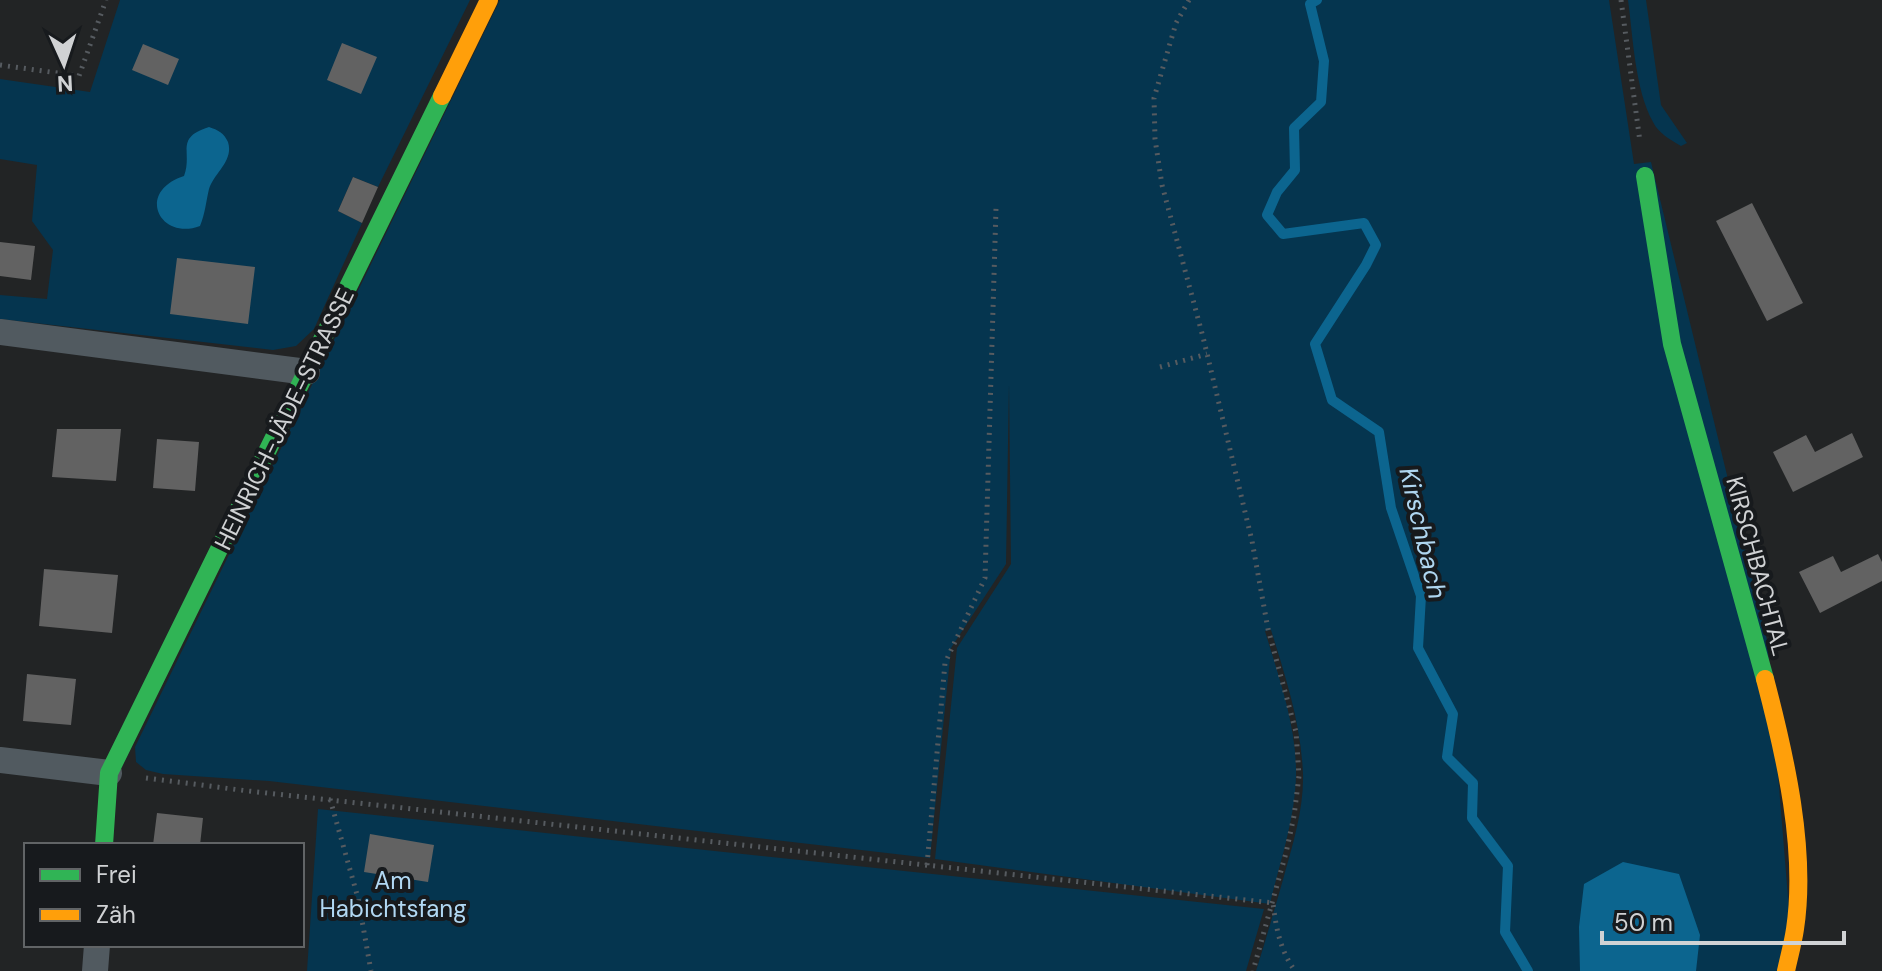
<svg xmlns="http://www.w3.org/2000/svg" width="1882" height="971" font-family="'DM Sans',sans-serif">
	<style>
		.green { fill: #05354f }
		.water { fill: #0c658f }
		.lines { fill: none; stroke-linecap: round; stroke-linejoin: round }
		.stream { stroke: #0c658f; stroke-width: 10 }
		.building { fill: #626262 }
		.path { stroke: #565b60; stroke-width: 5; stroke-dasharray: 2 6; stroke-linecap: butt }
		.street { stroke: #515a60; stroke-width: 26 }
		.fast { stroke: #30b455; stroke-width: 18 }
		.slow { stroke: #ff9f0a; stroke-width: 18 }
		.labels { text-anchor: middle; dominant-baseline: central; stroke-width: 8; stroke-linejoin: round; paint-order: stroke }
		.street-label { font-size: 24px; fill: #d0d2d4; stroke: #171a1d }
		.park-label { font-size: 24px; fill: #b1d8f3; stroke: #171a1d }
		.water-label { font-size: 26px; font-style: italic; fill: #afd6f0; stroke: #171a1d }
	</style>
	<rect width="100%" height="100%" fill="#222425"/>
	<path class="green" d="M120,0h350l-92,187 -25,-10 -15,34 24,12 -48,106 -18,17 -23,4 -273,-31v-24l47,4 6,-49 -21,-29 5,-56 -37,-6v-80l90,13z
		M500,0h1109l25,164 17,-2 116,478 27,331h-538c10,-32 19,-63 28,-95 9,-32 20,-68 19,-102 -2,-50 -17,-96 -32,-144l-6,1c14,47 32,96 31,145 -1,43 -16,86 -26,128l-335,-45 22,-211 54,-84 -2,-180 -3,180 -55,84 -21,210 -661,-77 -106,-7 -17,-4 -10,-8 -1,-15z
		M1628,0h18l15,105 26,38 -6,3c-10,-6 -23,-13 -28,-24 -18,-32 -20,-85 -25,-122z
		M318,809l946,100 -18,62h-939z"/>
	<path class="water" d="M209,127c9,3 15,6 19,15 6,19 -14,31 -19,47 -3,13 -4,25 -9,37 -40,15 -65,-34 -16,-50 9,-24 -10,-38 25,-49z
		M1623,862l56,12 21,61 -4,36h-116l-1,-44 5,-43z"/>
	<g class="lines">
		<path class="stream" d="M1317,0l-7,4 14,57 -3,41 -27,26 1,42 -18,22 -10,23 16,19 81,-11 12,22 -10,20 -51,79 17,56 47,32 12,76 30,88 -3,52 35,66 -6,43 26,26 -1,35 36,48 -3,66 23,39"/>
	</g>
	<path class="building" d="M342,43l35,14 -16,37 -34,-14z
		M143,44l36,15 -11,26 -36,-15z
		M353,177l25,10 -16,36 -24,-12z
		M1752,203l51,100 -36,18 -51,-100z
		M0,242l35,4 -4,34 -31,-4z
		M177,258l78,9 -7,57 -78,-10z
		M57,429h64l-5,52 -64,-4z
		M1852,433l11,24 -70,35 -20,-40 33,-17 9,17z
		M157,439l42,3 -4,49 -42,-3z
		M1878,554l4,8v19l-62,32 -21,-41 34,-16 8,16z
		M44,569l74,6 -6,58 -73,-7z
		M27,674l49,5 -5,46 -48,-4z
		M157,813l46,5 -3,27h-47z
		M370,834l64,11 -6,37 -64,-10z"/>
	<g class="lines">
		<path class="path" d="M1189,0l-13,23 -22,75 1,41 7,46 41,152 49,204 16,88 28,103 3,44 -5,40 -8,37 -33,118
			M1621,0l19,142
			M0,65l79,11 27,-76
			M1160,367l47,-13
			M146,778l102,13 1025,112c3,25 7,47 22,68
			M330,799l28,99 13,73
			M927,865l18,-202 40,-85 11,-370"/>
		<path class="street" d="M0,332l307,40
			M0,760l109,13
			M95,971l2,-26"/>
		<path class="fast" d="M1645,176l27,168 93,335
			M104,845l5,-72 333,-677"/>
		<path class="slow" d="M442,96l47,-96
			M1765,679c20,76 42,171 30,250 -2,14 -6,28 -9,42"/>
	</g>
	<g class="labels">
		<g class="street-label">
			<text transform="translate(284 419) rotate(-64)">HEINRICH-JÄDE-STRASSE</text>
			<text transform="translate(1758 566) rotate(75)">KIRSCHBACHTAL</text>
		</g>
		<g class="park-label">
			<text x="393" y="880">Am<tspan x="393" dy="28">Habichtsfang</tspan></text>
		</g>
		<g class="water-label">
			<text transform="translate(1423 533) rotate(77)">Kirschbach</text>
		</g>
	</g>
	<rect x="24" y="843" width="280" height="104" fill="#171a1d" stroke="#616466" stroke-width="2"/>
	<rect x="40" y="869" width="40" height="12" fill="#30b455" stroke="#616466" stroke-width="2"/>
	<text x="96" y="883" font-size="24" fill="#d0d2d4">Frei</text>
	<rect x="40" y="909" width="40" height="12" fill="#ff9f0a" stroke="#616466" stroke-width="2"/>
	<text x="96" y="923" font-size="24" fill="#d0d2d4">Zäh</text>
	<g transform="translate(64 64) rotate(177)" stroke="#171a1d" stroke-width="6" paint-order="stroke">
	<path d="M0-6L14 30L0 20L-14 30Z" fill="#d0d2d4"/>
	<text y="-12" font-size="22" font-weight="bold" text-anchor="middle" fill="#d0d2d4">N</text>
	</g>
	<path d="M1602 931v12h242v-12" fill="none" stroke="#d0d2d4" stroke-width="4"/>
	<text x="1614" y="931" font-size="24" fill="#d0d2d4" stroke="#171a1d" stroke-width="6" paint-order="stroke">50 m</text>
</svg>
